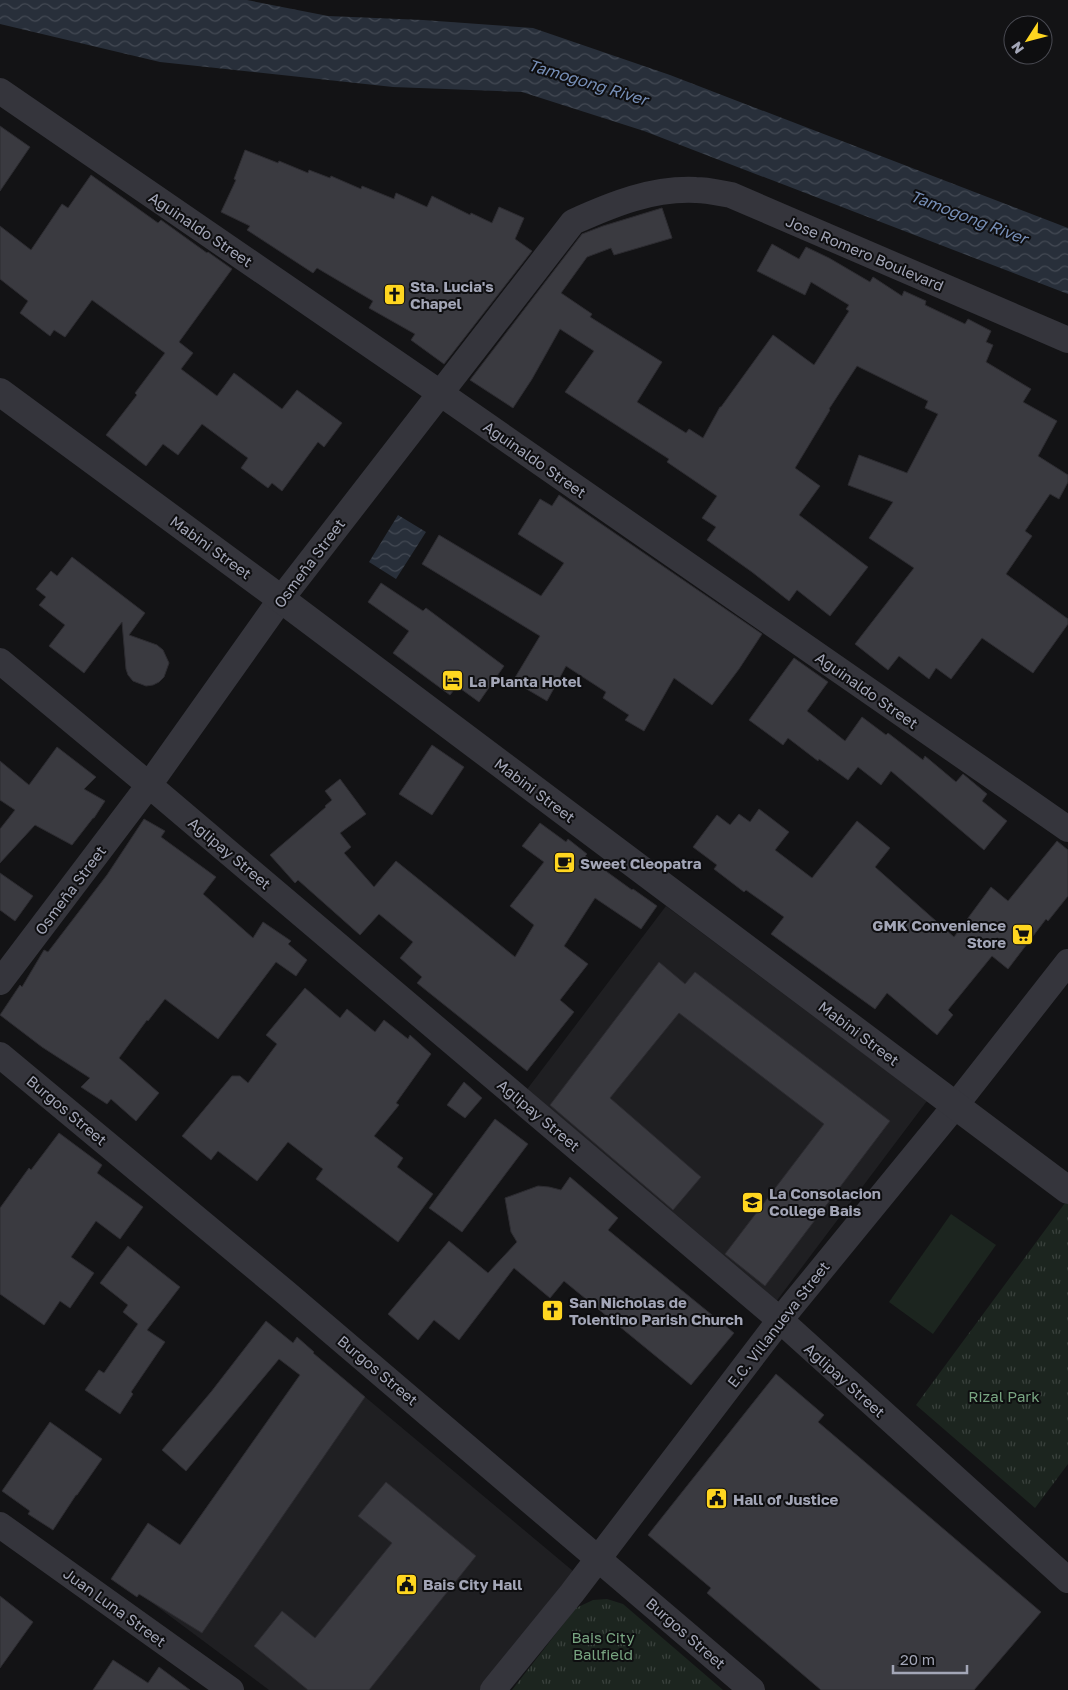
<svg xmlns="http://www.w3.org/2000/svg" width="1068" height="1690" font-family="'Golos Text',sans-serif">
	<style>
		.built { fill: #1f1f22 }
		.grass { fill: url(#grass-tufts) }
		.pitch { fill: #1c251f }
		.water { fill: url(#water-waves) }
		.building { fill: #3a3a40; stroke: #2d2c31 }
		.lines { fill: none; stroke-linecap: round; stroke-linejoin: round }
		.minor { stroke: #35353c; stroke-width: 26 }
		.tertiary { stroke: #35353c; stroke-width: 28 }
		.labels { text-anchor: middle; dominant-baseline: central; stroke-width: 4; stroke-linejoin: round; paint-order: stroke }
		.street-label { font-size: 15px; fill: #a3a6b7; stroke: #0e0e10 }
		.poi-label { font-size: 15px; font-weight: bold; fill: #a3a6b7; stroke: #0e0e10; text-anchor: start }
		.park-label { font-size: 15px; fill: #78a481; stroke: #0e0e10 }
		.water-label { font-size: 16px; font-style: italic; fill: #768eb6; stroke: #0e0e10 }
	</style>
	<defs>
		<pattern id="grass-tufts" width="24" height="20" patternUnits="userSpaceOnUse" patternTransform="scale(1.25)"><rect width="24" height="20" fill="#1c251f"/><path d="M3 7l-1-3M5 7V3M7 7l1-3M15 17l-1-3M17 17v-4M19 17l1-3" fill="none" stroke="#3a423d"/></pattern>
		<pattern id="water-waves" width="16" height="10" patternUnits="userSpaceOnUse" patternTransform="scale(1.25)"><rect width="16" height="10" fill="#282f3a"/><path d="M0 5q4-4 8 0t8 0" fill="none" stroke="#444a54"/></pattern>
	</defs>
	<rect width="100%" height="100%" fill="#131315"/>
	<path class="built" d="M666,906l261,195 -152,202 -250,-211z
		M315,1355l258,216 -93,119h-211l-126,-94z"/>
	<path class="grass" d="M1065,1203l3,1v260l-33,44 -119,-103z
		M607,1599l16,5 100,86h-211l64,-82 17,-8z"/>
	<path class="pitch" d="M951,1214l45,31 -63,89 -44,-32z"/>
	<path class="water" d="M0,0h247l81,16 95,4 110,8 137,47 398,153v66l-424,-163 -122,-39 -129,-5 -233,-25 -160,-38z
		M398,515l28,17 -30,47 -27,-17z"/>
	<path class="building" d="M0,126l30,21 -30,44z
		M245,150l33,13 1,-2 29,12 1,-3 21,8 1,-2 30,13 1,-3 32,13 2,-6 31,14 5,-11 38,19 1,-2 21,10 7,-16 25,11 -9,21 17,12 -88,113 -33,-24 4,-6 -46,-26 4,-7 -56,-33 -4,5 -66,-43 3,-4 -29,-14 15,-32 -2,-1z
		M91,175l67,48 3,-3 46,33 1,-1 24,17 -53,73 14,11 -12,16 36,27 17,-23 48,36 15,-19 45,33 -18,24 -6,-5 -36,49 -10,-8 -4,5 -27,-20 7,-10 -46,-34 -24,31 -15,-11 -17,22 -40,-31 31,-40 -2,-2 30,-40 -73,-53 -27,37 -11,-7 -4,6 -30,-23 8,-12 -28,-22v-53l31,24 31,-46 6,4z
		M662,208l10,30 -58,17 -3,-7 -24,9 -26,36 31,21 -2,3 72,45 -25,40 49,31 3,-4 14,9 17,-31h1l52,-72 41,30 35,-54 -3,-2 3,-4 -38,-23 -6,13 -48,-24 15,-27 27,15 7,-12 23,11 41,24 3,-5 29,19 2,-5 22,10 -1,4 40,19 3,-5 23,12 -5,11 7,3 -7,17 45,27 -8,13 34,19 -19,35 30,19v7l-9,17 -9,-5 -25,37 7,5 -26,38 62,45v5l-35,49 -51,-35 -31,41 -15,-11 -7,11 -30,-23 -11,14 -33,-26 59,-76 -45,-30 24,-36 -45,-17 11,-30 48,18 31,-59 -13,-6 3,-7 -71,-35 -28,43 1,1 -35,58 25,18 -21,29 69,52 -38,49 -33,-26 -8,11 -37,-29 -45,-32 9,-13 -14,-9 15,-22 -50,-34 2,-3 -104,-67 29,-41 -34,-22 -28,50 -19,29 -43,-28 112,-146 21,-8z
		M559,495l203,139 -23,35 -27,36 -38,-27 -30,53 -19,-11 4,-5 -26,-17 3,-6 -40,-26 -19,35 -34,-20 27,-45 -118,-72 17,-29 102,61 23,-33 -46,-29 22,-35 12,7z
		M72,557l73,56 -16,22 28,10 6,5 6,13 -5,14 -5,5 -6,3 -7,1 -13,-5 -5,-6 -2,-6 -4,-47 -38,51 -35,-27 16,-21 -26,-20 7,-8 -10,-8 15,-18 6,5z
		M381,583l42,28 3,-3 78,58 -25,36 -22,-16 -7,9 -57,-42 16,-22 -41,-29z
		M794,658l34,24 -21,29 38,30 17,-24 24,18 2,-2 35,27 2,-4 31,26 7,-8 24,20 -5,7 25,20 -23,29 -93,-79 -10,14 -23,-18 -10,13 -29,-21 -1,2 -30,-23 -5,7 -34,-25z
		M432,745l32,22 -32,48 -33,-21z
		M57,747l39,30 -12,12 21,12 -11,17h-1l-21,27 -37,-20 -35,38v-34l15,-19 -15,-10v-39l29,24z
		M340,779l26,35 -26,19 11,14 -7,6 30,34 22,-26 119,96 19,-32 -24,-19 34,-44 -22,-16 18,-23 26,19 2,-3 19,15 -2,2 47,34 1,-1 24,17 -16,23 -46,-31 -31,48 24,18 -28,36 14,12 -47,59 -110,-88 5,-6 -22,-19 13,-16 -34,-28 -19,21 -62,-55 -3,3 -25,-28 56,-48 -1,-1 7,-6 -7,-9z
		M759,809l30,23 -14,18 37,28 45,-57 33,27 -15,19 79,70 37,-50 17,14 49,-60 11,9v46l-20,25 -2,-2 -38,50 -16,-13 -44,54 5,5 -16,20 -50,-42 -12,16 -104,-75 13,-17 -38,-27 -2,2 -30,-23 3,-4 -24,-18 24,-32 13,10 9,-11 11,8z
		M144,819l21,12 -4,6 55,40 -13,17 50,44 10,-16 28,19 -3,3 19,16 -11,16 -20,-14 -58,77 -53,-40 -17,22 -1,-1 -28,38 40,35 -23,28 -25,-22 -4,5 -26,-17 9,-9 -48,-31 -42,-32 20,-30 2,2 22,-37 4,2 59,-77z
		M0,873l33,23 -18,25 -15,-11z
		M659,962l26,22 10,-12 195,149 -125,165 -40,-32 99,-130 -145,-111 -69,85 91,79 -28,33 -123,-105z
		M305,988l35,30 7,-9 28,23 9,-12 24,19 2,-4 21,19 -35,49 3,2 -25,31 29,22 -6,9 36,27 -35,48 -82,-63 7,-10 -35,-27 -31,39 -39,-30 -7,9 -29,-24 50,-60h8l8,7 29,-39 -11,-9z
		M464,1082l18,16 -17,20 -18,-13z
		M495,1119l33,25 -66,88 -33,-24z
		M59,1133l43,32 -5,8 46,34 -23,32 -24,-18 -25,36 23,16 -24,35 -10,-7 -16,24 -44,-31v-86l29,-40 2,2z
		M570,1177l48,41 -10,12 126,103 -43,52 -127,-104 -14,17 -36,-30 -55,72 -25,-20 -16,20 -30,-26 61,-73 39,32 29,-31 -6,-10 -6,-34 33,-12 11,1 12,3z
		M128,1246l52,41 -33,43 18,12 -34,50 2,2 -13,20 -35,-24 14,-20 5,3 34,-49 -15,-12 5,-7 -28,-22z
		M266,1321l27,22 4,-6 17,15 -1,1 52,44 -163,236 -63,-39 -2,3 -26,-18 37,-56 32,22 120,-170 -21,-16 -93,112 -24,-21 49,-58z
		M776,1374l48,41 -6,7 223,190 -67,78h-153l-114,-97 4,-5 -63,-53z
		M50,1422l52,37 -25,36h-1l-23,35 -25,-16 2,-3 -28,-20z
		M386,1482l90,74 -107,134h-61l-54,-44 28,-35 33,27 77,-95 -34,-27z
		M0,1596l33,26 -33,46z
		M113,1660l35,23 11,-16 31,23h-97z"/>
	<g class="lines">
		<path class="minor" d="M0,91l440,302 628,436
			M0,661l149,124 631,535 288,260
			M0,982l149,-197 132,-186 292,-377c40,-18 79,-34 123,-32 12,0 23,3 35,5l337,145
			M0,1055l285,237 467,398
			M0,1525l231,165
			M493,1690l79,-97 208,-273 175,-214 113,-144"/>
		<path class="tertiary" d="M0,392l281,207 787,591"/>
	</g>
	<defs>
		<symbol id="church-square" viewBox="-11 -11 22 22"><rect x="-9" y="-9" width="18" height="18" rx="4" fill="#ffd620" stroke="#0e0e10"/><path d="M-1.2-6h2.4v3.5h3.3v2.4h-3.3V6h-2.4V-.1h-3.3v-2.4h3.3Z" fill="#111"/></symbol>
		<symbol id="hotel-square" viewBox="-11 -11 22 22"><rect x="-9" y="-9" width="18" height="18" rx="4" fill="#ffd620" stroke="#0e0e10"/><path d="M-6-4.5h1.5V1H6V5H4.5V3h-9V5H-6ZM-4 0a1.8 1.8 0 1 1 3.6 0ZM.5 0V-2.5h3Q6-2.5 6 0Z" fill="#111"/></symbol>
		<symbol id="cafe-square" viewBox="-11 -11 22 22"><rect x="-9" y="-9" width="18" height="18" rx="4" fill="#ffd620" stroke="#0e0e10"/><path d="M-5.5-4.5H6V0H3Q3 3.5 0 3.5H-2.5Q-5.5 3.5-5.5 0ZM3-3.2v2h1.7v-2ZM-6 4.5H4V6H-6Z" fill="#111"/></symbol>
		<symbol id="supermarket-square" viewBox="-11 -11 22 22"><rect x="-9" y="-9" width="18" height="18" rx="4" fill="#ffd620" stroke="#0e0e10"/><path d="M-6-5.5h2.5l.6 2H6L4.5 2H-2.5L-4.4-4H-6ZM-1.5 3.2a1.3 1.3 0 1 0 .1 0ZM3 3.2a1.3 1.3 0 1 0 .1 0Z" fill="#111"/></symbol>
		<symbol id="university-square" viewBox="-11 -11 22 22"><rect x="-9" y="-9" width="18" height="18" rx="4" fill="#ffd620" stroke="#0e0e10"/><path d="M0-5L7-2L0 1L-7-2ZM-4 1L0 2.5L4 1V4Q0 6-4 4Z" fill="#111"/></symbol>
		<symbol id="civic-square" viewBox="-11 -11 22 22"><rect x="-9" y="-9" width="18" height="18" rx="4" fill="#ffd620" stroke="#0e0e10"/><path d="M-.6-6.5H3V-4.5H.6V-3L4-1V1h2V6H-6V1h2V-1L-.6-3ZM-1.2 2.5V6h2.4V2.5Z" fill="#111"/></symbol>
	</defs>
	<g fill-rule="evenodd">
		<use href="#church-square" x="382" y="282" width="25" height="25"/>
		<use href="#hotel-square" x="440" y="668" width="25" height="25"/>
		<use href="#cafe-square" x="552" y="850" width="25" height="25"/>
		<use href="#supermarket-square" x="1010" y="922" width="25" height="25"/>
		<use href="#university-square" x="740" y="1190" width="25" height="25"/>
		<use href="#church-square" x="540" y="1298" width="25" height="25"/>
		<use href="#civic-square" x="704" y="1486" width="25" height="25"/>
		<use href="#civic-square" x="394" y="1572" width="25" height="25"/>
	</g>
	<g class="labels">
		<g class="street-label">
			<text transform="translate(201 229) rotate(34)">Aguinaldo Street</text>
			<text transform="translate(865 253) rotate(23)">Jose Romero Boulevard</text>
			<text transform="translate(535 459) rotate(35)">Aguinaldo Street</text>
			<text transform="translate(211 547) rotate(36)">Mabini Street</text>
			<text transform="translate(309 563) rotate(-53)">Osmeña Street</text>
			<text transform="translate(867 690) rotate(35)">Aguinaldo Street</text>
			<text transform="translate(535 790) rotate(37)">Mabini Street</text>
			<text transform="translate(230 853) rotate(40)">Aglipay Street</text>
			<text transform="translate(70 890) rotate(-53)">Osmeña Street</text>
			<text transform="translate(859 1033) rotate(37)">Mabini Street</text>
			<text transform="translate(67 1110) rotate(40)">Burgos Street</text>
			<text transform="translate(539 1115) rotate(40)">Aglipay Street</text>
			<text transform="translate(778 1324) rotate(-52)">E.C. Villanueva Street</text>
			<text transform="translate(378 1370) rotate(40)">Burgos Street</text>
			<text transform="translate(845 1380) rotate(42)">Aglipay Street</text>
			<text transform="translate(115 1607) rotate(36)">Juan Luna Street</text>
			<text transform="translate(686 1633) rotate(41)">Burgos Street</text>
		</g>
		<g class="poi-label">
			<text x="410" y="286">Sta. Lucia's<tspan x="410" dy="17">Chapel</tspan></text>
			<text x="469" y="681">La Planta Hotel</text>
			<text x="580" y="863">Sweet Cleopatra</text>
			<text x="1006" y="925" text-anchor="end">GMK Convenience<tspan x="1006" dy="17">Store</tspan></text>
			<text x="769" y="1193">La Consolacion<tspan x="769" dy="17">College Bais</tspan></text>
			<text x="569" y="1302">San Nicholas de<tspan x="569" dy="17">Tolentino Parish Church</tspan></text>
			<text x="733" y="1499">Hall of Justice</text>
			<text x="423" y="1584">Bais City Hall</text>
		</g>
		<g class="park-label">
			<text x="1004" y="1396">Rizal Park</text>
			<text x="603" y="1637">Bais City<tspan x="603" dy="17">Ballfield</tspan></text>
		</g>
		<g class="water-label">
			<text transform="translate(588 82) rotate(17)">Tamogong River</text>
			<text transform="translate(969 217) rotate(21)">Tamogong River</text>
		</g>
	</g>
	<g transform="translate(1028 40) rotate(234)"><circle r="24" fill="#0e0e10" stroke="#4a4b53"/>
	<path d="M0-4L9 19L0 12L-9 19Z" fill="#ffd620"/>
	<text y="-8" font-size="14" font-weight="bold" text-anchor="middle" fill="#a3a6b7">N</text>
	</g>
	<path d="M893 1665v8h74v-8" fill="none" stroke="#a3a6b7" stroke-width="2.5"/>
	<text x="900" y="1665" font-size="15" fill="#a3a6b7" stroke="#0e0e10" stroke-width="4" paint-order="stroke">20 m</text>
</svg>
